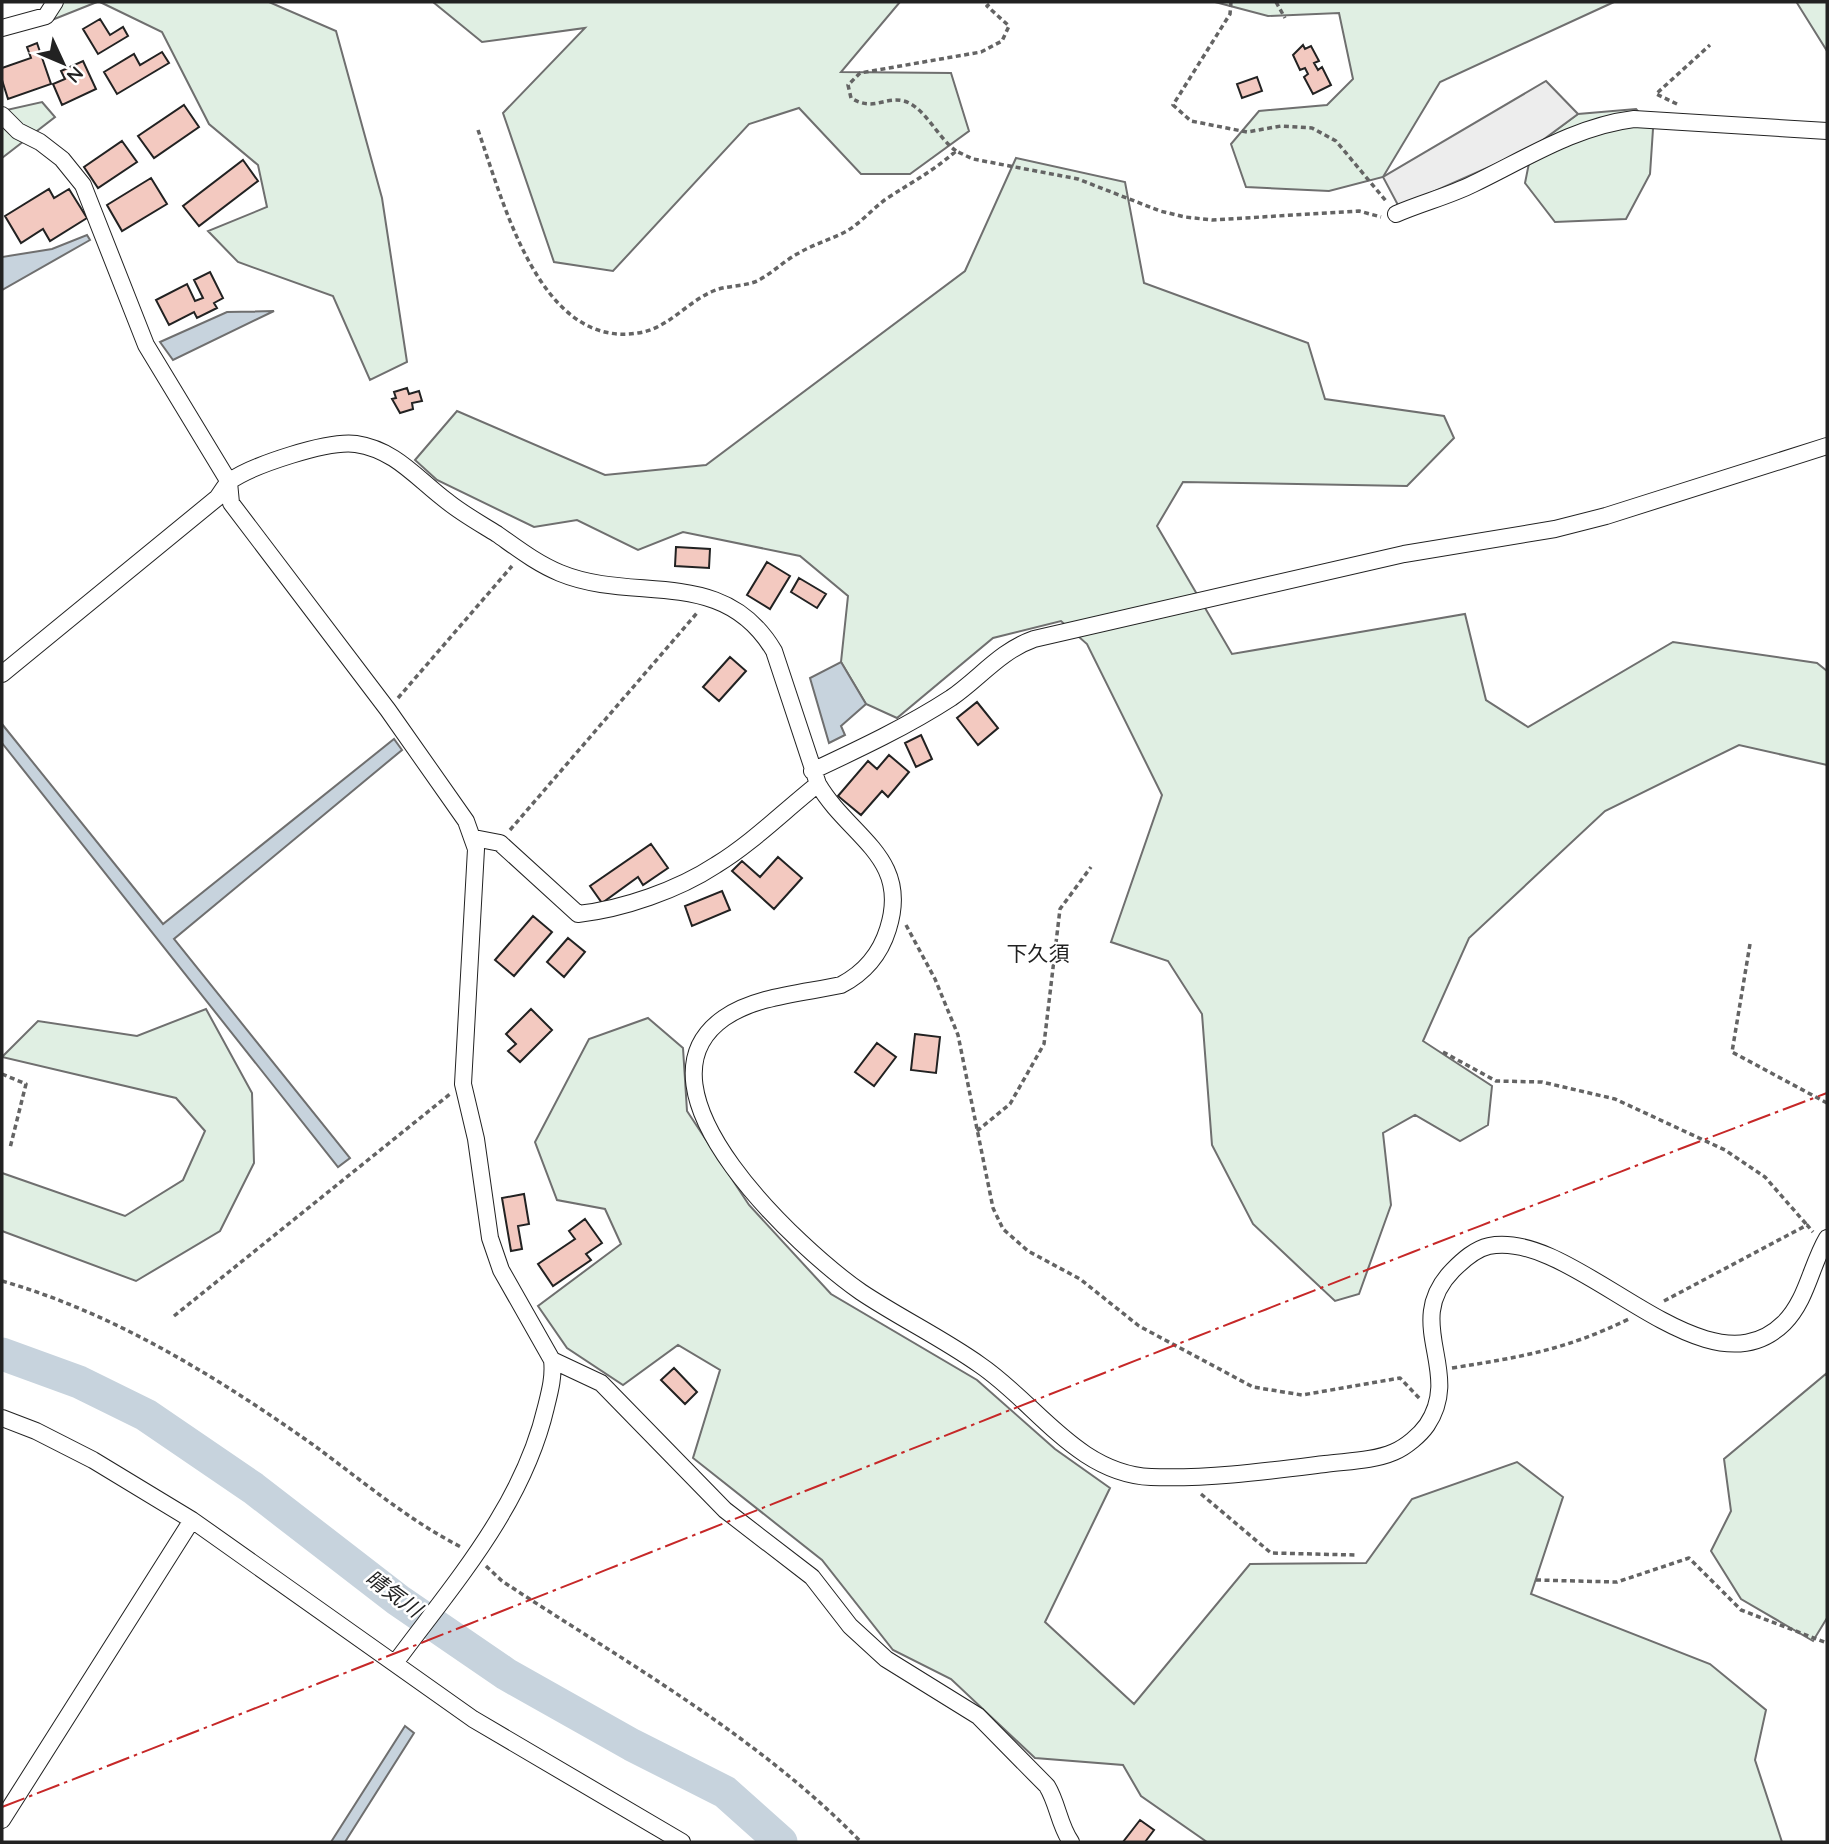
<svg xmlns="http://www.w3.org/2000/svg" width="1829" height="1844" font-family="Quicksand,'Noto Sans JP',sans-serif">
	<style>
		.green { fill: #e0efe3; stroke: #6f6f6f; stroke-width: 2 }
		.parking { fill: #ededed; stroke: #6f6f6f; stroke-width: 2 }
		.water { fill: #c7d3dd; stroke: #6f6f6f; stroke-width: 2 }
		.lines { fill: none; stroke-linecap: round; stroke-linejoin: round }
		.river { stroke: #c7d3dd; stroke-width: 33 }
		.building { fill: #f3c9c0; stroke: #222; stroke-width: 2 }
		.minor-casing { stroke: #222; stroke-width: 18 }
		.path { stroke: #646464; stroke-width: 3.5; stroke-dasharray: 5 3.5; stroke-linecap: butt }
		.minor { stroke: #fff; stroke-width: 16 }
		.power { stroke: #c62828; stroke-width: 2; stroke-dasharray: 24 5 3.5 5; stroke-linecap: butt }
		.labels { text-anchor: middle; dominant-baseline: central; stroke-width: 5; stroke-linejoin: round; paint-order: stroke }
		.neighbourhood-label { font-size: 21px; fill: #222; stroke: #fff }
		.water-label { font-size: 21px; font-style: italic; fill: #222; stroke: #fff }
	</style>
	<rect width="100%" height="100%" fill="#fff"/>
	<path class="green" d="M58,2h39l-45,18z
		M100,2h169l67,29 46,167 25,164 -37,18 -37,-84 -95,-34 -30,-31 59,-24 -9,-42 -49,-41 -47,-92z
		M433,2h467l-59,70 110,1 18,58 -59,43h-49l-62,-66 -50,16 -136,147 -59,-9 -51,-149 82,-85 -103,14z
		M1215,2h399l-174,80 -57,95 -54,14 -83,-4 -15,-43 28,-33 68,-6 26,-26 -14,-66 -71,3z
		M1798,2h29v49l-30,-48z
		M42,102l13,15 -53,41v-47z
		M1636,109l17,20 -3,45 -24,45 -71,3 -30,-39 7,-35 46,-34z
		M1016,158l109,24 19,101 164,60 17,56 119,17 10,22 -47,48 -224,-4 -26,44 75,128 233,-40 21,86 42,27 145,-85 144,21 10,8v94l-88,-20 -134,66 -136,127 -46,103 69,45 -4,39 -28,16 -45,-26 -32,18 8,72 -32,89 -24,7 -82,-77 -41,-79 -10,-131 -34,-53 -57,-19 51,-147 -75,-151 -26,-23 -68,17 -96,80 -31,-14 -25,-42 7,-66 -48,-40 -117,-24 -45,18 -61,-30 -43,7 -97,-47 -22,-20 42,-49 148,64 101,-10 259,-194z
		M206,1009l46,84 2,70 -34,68 -84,50 -134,-50v-58l123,43 58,-36 22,-49 -29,-33 -174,-41 36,-36 99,15z
		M648,1018l35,30 4,63 62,94 82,89 146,86 78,69 55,39 -65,134 89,82 116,-140 116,-1 46,-64 105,-37 46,35 -32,97 179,70 56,46 -11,50 27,82h-575l-66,-46 -18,-31 -88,-7 -84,-79 -58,-29 -71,-90 -129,-102 27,-88 -42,-25 -55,40 -56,-37 -29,-42 83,-62 -16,-35 -48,-9 -22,-58 54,-103z
		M1827,1373v245l-14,23 -72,-42 -30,-48 20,-40 -7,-52z"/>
	<path class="parking" d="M1546,81l32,33 -46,34 -133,59 -16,-30z"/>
	<path class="water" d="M87,235l3,5 -88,50v-33l50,-8z
		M274,311l-101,49 -13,-18 67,-30z
		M841,662l25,42 -25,22 4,9 -16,8 -19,-65z
		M2,724l161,200 231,-185 8,11 -228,189 176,219 -12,9 -336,-424z
		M405,1726l9,7 -69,109h-14z"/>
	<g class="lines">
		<path class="river" d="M2,1354l77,28 67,33 107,73 145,112 108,74 126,71 93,47 56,50"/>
	</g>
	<path class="building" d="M100,19l10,16 13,-8 5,9 -30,18 -15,-25z
		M37,43l14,41 -43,15 -6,-19v-12l29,-10 -4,-11z
		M1303,45l2,4 6,-3 8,15 -5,2 4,7 4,-3 9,18 -18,9 -9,-17 4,-3 -3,-6 -5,2 -7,-15z
		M162,52l7,11 -52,31 -13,-22 30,-18 6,11z
		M83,61l13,28 -34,16 -9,-21 12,-5 -4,-8z
		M1257,77l5,14 -20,7 -5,-14z
		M184,105l15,22 -45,31 -16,-22z
		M122,141l15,21 -39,26 -14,-21z
		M243,160l15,21 -59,45 -16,-20z
		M151,178l16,26 -45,27 -15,-26z
		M49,189l5,9 15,-9 18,29 -37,23 -7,-12 -22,14 -16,-27z
		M210,272l13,26 -9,5 3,5 -20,10 -3,-6 -25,13 -13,-25 31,-16 8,17 8,-3 -9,-18z
		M407,388l2,6 10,-3 3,10 -10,2 1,6 -13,4 -8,-14 4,-1 -2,-6z
		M676,547l34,2 -1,19 -34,-2z
		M767,562l23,14 -20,33 -23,-14z
		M799,578l27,16 -9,14 -26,-16z
		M730,657l16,14 -27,30 -16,-14z
		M977,702l21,26 -20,17 -21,-27z
		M921,735l11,24 -16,8 -11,-24z
		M889,755l20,17 -21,25 -6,-6 -21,24 -23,-19 30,-35 9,8z
		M651,844l17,24 -25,17 -5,-8 -36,26 -12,-17z
		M778,857l24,21 -28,31 -42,-38 10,-10 18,16z
		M722,891l8,19 -38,16 -7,-20z
		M533,916l19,16 -38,44 -19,-16z
		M568,938l17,14 -21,25 -17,-15z
		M531,1009l21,21 -32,32 -12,-11 8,-7 -10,-10z
		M915,1034l25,3 -4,36 -25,-3z
		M877,1043l19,14 -22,29 -19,-14z
		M524,1194l5,30 -11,2 4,23 -11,2 -9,-53z
		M585,1219l17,24 -16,11 5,6 -38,26 -15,-22 37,-25 -6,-8z
		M674,1368l23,24 -12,12 -24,-24z
		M1140,1820l14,10 -9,12h-22z"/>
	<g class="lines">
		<defs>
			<path id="minor" d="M2,28l44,-12 9,-14
				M2,115l16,16 22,11 22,17 21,26 63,160 83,137 2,21 157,207 78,111 10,28 -13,235 13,55 14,99 11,32 51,90c2,16 -2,31 -6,47 -23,99 -92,176 -151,256
				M1396,214c25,-11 53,-18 77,-30 52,-25 103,-58 161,-65l193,12
				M2,674l215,-176c4,-5 8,-13 13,-17 23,-16 98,-41 126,-37 40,6 61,35 92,58 15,12 33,22 49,32 20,14 39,29 63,39 75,31 163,-8 214,78l44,133c31,53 93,73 70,145 -8,26 -24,44 -47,56 -37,8 -86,11 -117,33 -101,71 78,233 137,274 39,26 81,46 119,73 56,38 98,109 171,112 58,2 117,-6 174,-13 23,-3 48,-3 69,-12 12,-5 26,-17 33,-27 37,-55 -26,-102 26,-155 10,-10 22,-21 36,-24 87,-18 215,156 295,77 23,-23 27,-58 43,-85
				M812,771c47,-22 96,-45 139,-73 29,-20 49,-47 83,-59l370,-85 151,-25 51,-13 221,-70
				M474,838l26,5 78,71c45,-5 100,-24 138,-49 36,-22 68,-54 102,-81
				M552,1360l49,23 124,127 87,67 38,49 36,33 92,57 69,70c11,18 12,39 24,56
				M2,1418l34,13 57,29 99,60 281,199 209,123
				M2,1820l190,-300"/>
		</defs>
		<use href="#minor" class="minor-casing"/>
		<path class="path" d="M1231,2l-1,12 -57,91 18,16 56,11 34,-6 31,2 24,13 50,60
			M1276,2l9,16
			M1677,104l-21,-10 54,-49
			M478,130c25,70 61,219 160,203 29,-4 47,-29 73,-41 14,-7 32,-5 46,-11 14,-7 26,-19 40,-27 15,-9 32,-14 48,-22 15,-8 27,-23 41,-33 26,-17 46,-27 70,-48l17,8 105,20 82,32 25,6 27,3 147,-9 22,6
			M956,151c-19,-14 -31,-44 -52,-50 -20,-5 -30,11 -53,-3l-3,-13 12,-12 121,-21 21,-11 7,-15 -22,-20 5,-4
			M398,698l114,-132
			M510,830l187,-217
			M906,925l29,54 23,56 35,173 10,21 25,22 52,28 59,47 114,61 49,8 98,-17 20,21
			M1750,944l-18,108 95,51
			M1443,1052l53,29 46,1 73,17 110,51 40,27 42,48
			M2,1074l24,10 -16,64
			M977,1131l33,-27 34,-60 16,-135 31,-42
			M2,1281c112,32 215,96 310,163 48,35 96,76 149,103
			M1664,1301l143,-76 6,7
			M174,1316l276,-222
			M1452,1368c69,-11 113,-18 177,-49
			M1201,1494l70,59 84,2
			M486,1566l16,15c123,81 256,155 359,261
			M1536,1580l81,2 72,-24 52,52 86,33"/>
		<use href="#minor" class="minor"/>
		<path class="power" d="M2,1807c609,-236 1214,-483 1825,-714"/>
	</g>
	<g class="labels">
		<g class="neighbourhood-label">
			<text x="1038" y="953">下久須</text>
		</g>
		<g class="water-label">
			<text transform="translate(394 1593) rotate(36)">晴気川</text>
		</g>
	</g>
	<rect width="1829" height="1844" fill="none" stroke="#222222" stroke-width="7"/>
	<g transform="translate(63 63) rotate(134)" stroke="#ffffff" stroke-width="5" paint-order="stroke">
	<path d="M0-5L12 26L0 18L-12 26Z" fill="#222222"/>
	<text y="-10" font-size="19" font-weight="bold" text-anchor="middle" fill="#222222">N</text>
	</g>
</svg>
